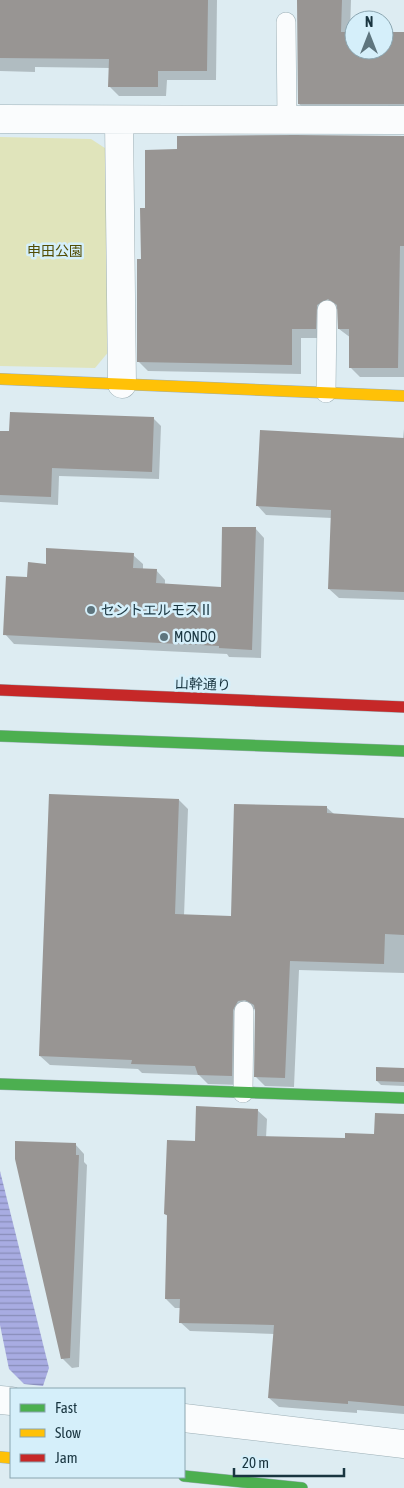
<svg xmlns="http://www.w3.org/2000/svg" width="404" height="1488" font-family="'Asap Condensed','Noto Sans JP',sans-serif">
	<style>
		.green { fill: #e0e4bb }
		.water { fill: url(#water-rules) }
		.shadow { fill: #0003 }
		.building { fill: #989593 }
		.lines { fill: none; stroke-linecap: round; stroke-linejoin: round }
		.lane-casing { stroke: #9cafb6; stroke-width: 20 }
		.street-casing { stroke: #9cafb6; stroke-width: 29 }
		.fast-casing { stroke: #9cafb6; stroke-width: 12 }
		.slow-casing { stroke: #9cafb6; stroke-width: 12 }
		.jam-casing { stroke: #9cafb6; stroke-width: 12 }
		.lane { stroke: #fafcfd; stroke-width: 19 }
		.street { stroke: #fafcfd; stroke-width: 28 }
		.fast { stroke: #4caf50; stroke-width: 11 }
		.slow { stroke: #ffc107; stroke-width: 11 }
		.jam { stroke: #c62828; stroke-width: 11 }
		.poi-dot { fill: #5e757e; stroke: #d5effa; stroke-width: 2 }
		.labels { text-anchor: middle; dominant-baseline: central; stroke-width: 5; stroke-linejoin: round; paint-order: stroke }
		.park-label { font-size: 14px; fill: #514c04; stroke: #d5effa }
		.poi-label { font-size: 14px; fill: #193540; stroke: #d5effa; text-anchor: start }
		.street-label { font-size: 14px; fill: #193540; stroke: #d5effa }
	</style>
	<defs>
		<pattern id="water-rules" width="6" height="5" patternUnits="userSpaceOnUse" patternTransform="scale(1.25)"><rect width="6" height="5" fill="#a8ace2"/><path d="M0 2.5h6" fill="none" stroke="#888db9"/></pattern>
	</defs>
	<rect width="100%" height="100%" fill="#ddecf2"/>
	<path class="green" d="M0,137l91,2 20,13 -1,198 -15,18 -95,-2z"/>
	<path class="water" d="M0,1171l49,197 -6,18 -19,-2 -15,-15 -9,-44z"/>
	<path class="shadow" d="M0,0h217l-1,80h-49l-1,16h-47l-9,-9v-19l-75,-1v5l-35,-1z
		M298,0h53l-1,33h4v17h30v-17h20v80h-95l-10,-9z
		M404,137v240h-44l-9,-9v-30l-12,-9v-20h-7l-8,29h-23v36l-153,-3 -9,-9 3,-101 4,-52z
		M153,418l8,8 -2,53 -100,-3 -1,29 -58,-3v-70z
		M404,429v171l-65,-2 -10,-9 3,-71 -66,-3 -9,-10 146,-66z
		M255,528l9,10 -3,120 -32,-1 -2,-3 -213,-10 -9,-10 23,-56 19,-13 86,-10 10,9v6h13l9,10v5l57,3z
		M179,800l9,9 -4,107 48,1 94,-110 8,7 70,6v153l-105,-3 -5,117 -29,-1 -9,-9 -1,-68 -8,1 -6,75 -33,-1 -9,-9 -57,-2 -4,-4 -88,-4 -10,-9z
		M404,1070v16l-23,-1 -4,-4z
		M257,1110l10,9 -1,19 80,1 29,-4 29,-20v299l-47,-4v3l-78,-6 -10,-9 5,-64 -84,-3 -10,-9 1,-14h-6l-9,-9 3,-82 -4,-3 31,-72z
		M75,1144l9,10v8l3,3 -8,202 -7,1 -10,-10z"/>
	<path class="building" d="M0,0h208l-1,71h-49v16h-50l1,-28 -109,-1z
		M297,0h45l-1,32h13v18h30v-18h20v72h-106z
		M295,135l109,1v110h-4l-2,122h-49v-39h-11l-1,-24 -9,-6 -11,6 -1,24h-24v36l-155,-3v-103h4l-1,-51h5v-58l32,-1v-13z
		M10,412l144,5 -2,55 -100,-4 -1,29 -51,-2v-64h9z
		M260,430l144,8v154l-76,-3 3,-79 -75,-4z
		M222,527h34l-4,123 -33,-2v-2l-216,-11 3,-59 21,1 1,-15 18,2v-16l88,5 -1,15 24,1 -1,14 65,4z
		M49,794l130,5 -4,115 56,2 3,-112 93,2v7l77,5v117l-19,-1 -1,30 -94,-3 -5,117 -31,-1 1,-66 -1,-6 -9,-5 -7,1 -5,9 -1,66 -34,-1 -3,-9 -64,-2 1,-4 -93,-4z
		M376,1067l28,1v14l-28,-1z
		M196,1106l62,3 -1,27 88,2v-5l29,1 1,-21 29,1v292l-56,-5v3l-80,-6 6,-73 -95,-2 1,-24h-15l2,-84 -3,-1 3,-74 28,1z
		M15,1141l61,2v12h3l-9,203 -9,1 -46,-200z"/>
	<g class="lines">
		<defs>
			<path id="lane" d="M286,22l1,98
				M326,393l1,-83
				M243,1093l1,-82"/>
			<path id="street" d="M0,119l404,1
				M119,121l3,263
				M0,1400l11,1
				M184,1418l220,26"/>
			<path id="fast" d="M0,736l404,15
				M0,1084l404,14
				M184,1476l118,12"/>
			<path id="slow" d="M0,379l404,17
				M0,1457l11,1"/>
			<path id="jam" d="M0,690l404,17"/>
		</defs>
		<use href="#lane" class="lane-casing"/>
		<use href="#street" class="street-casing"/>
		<use href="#fast" class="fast-casing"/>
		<use href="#slow" class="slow-casing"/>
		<use href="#jam" class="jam-casing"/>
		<use href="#lane" class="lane"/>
		<use href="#street" class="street"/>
		<use href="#fast" class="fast"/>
		<use href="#slow" class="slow"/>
		<use href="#jam" class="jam"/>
	</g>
	<g class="poi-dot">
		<circle cx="91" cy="610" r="5"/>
		<circle cx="164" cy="637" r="5"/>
	</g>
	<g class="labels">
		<g class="park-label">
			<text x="55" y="251">申田公園</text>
		</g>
		<g class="poi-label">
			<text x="101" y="610">セントエルモスⅡ</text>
			<text x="174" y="637">MONDO</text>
		</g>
		<g class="street-label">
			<text transform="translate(203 684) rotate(2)">山幹通り</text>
		</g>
	</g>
	<rect x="10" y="1388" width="175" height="90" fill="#d5effa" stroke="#8aa5b0"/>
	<rect x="20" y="1404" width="25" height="8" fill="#4caf50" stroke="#8aa5b0"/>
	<text x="55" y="1413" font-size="15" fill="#193540">Fast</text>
	<rect x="20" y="1429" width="25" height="8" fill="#ffc107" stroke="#8aa5b0"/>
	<text x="55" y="1438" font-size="15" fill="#193540">Slow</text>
	<rect x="20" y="1454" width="25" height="8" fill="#c62828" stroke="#8aa5b0"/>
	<text x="55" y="1463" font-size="15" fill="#193540">Jam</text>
	<g transform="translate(369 35)"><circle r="24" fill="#d5effa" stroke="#8aa5b0"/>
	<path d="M0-4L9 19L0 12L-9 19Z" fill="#5e757e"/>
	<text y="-8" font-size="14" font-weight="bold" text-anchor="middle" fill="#193540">N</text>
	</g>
	<path d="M234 1468v8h110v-8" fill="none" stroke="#193540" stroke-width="2.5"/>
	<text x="242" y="1468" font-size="15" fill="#193540" stroke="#d5effa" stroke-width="4" paint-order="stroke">20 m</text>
</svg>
